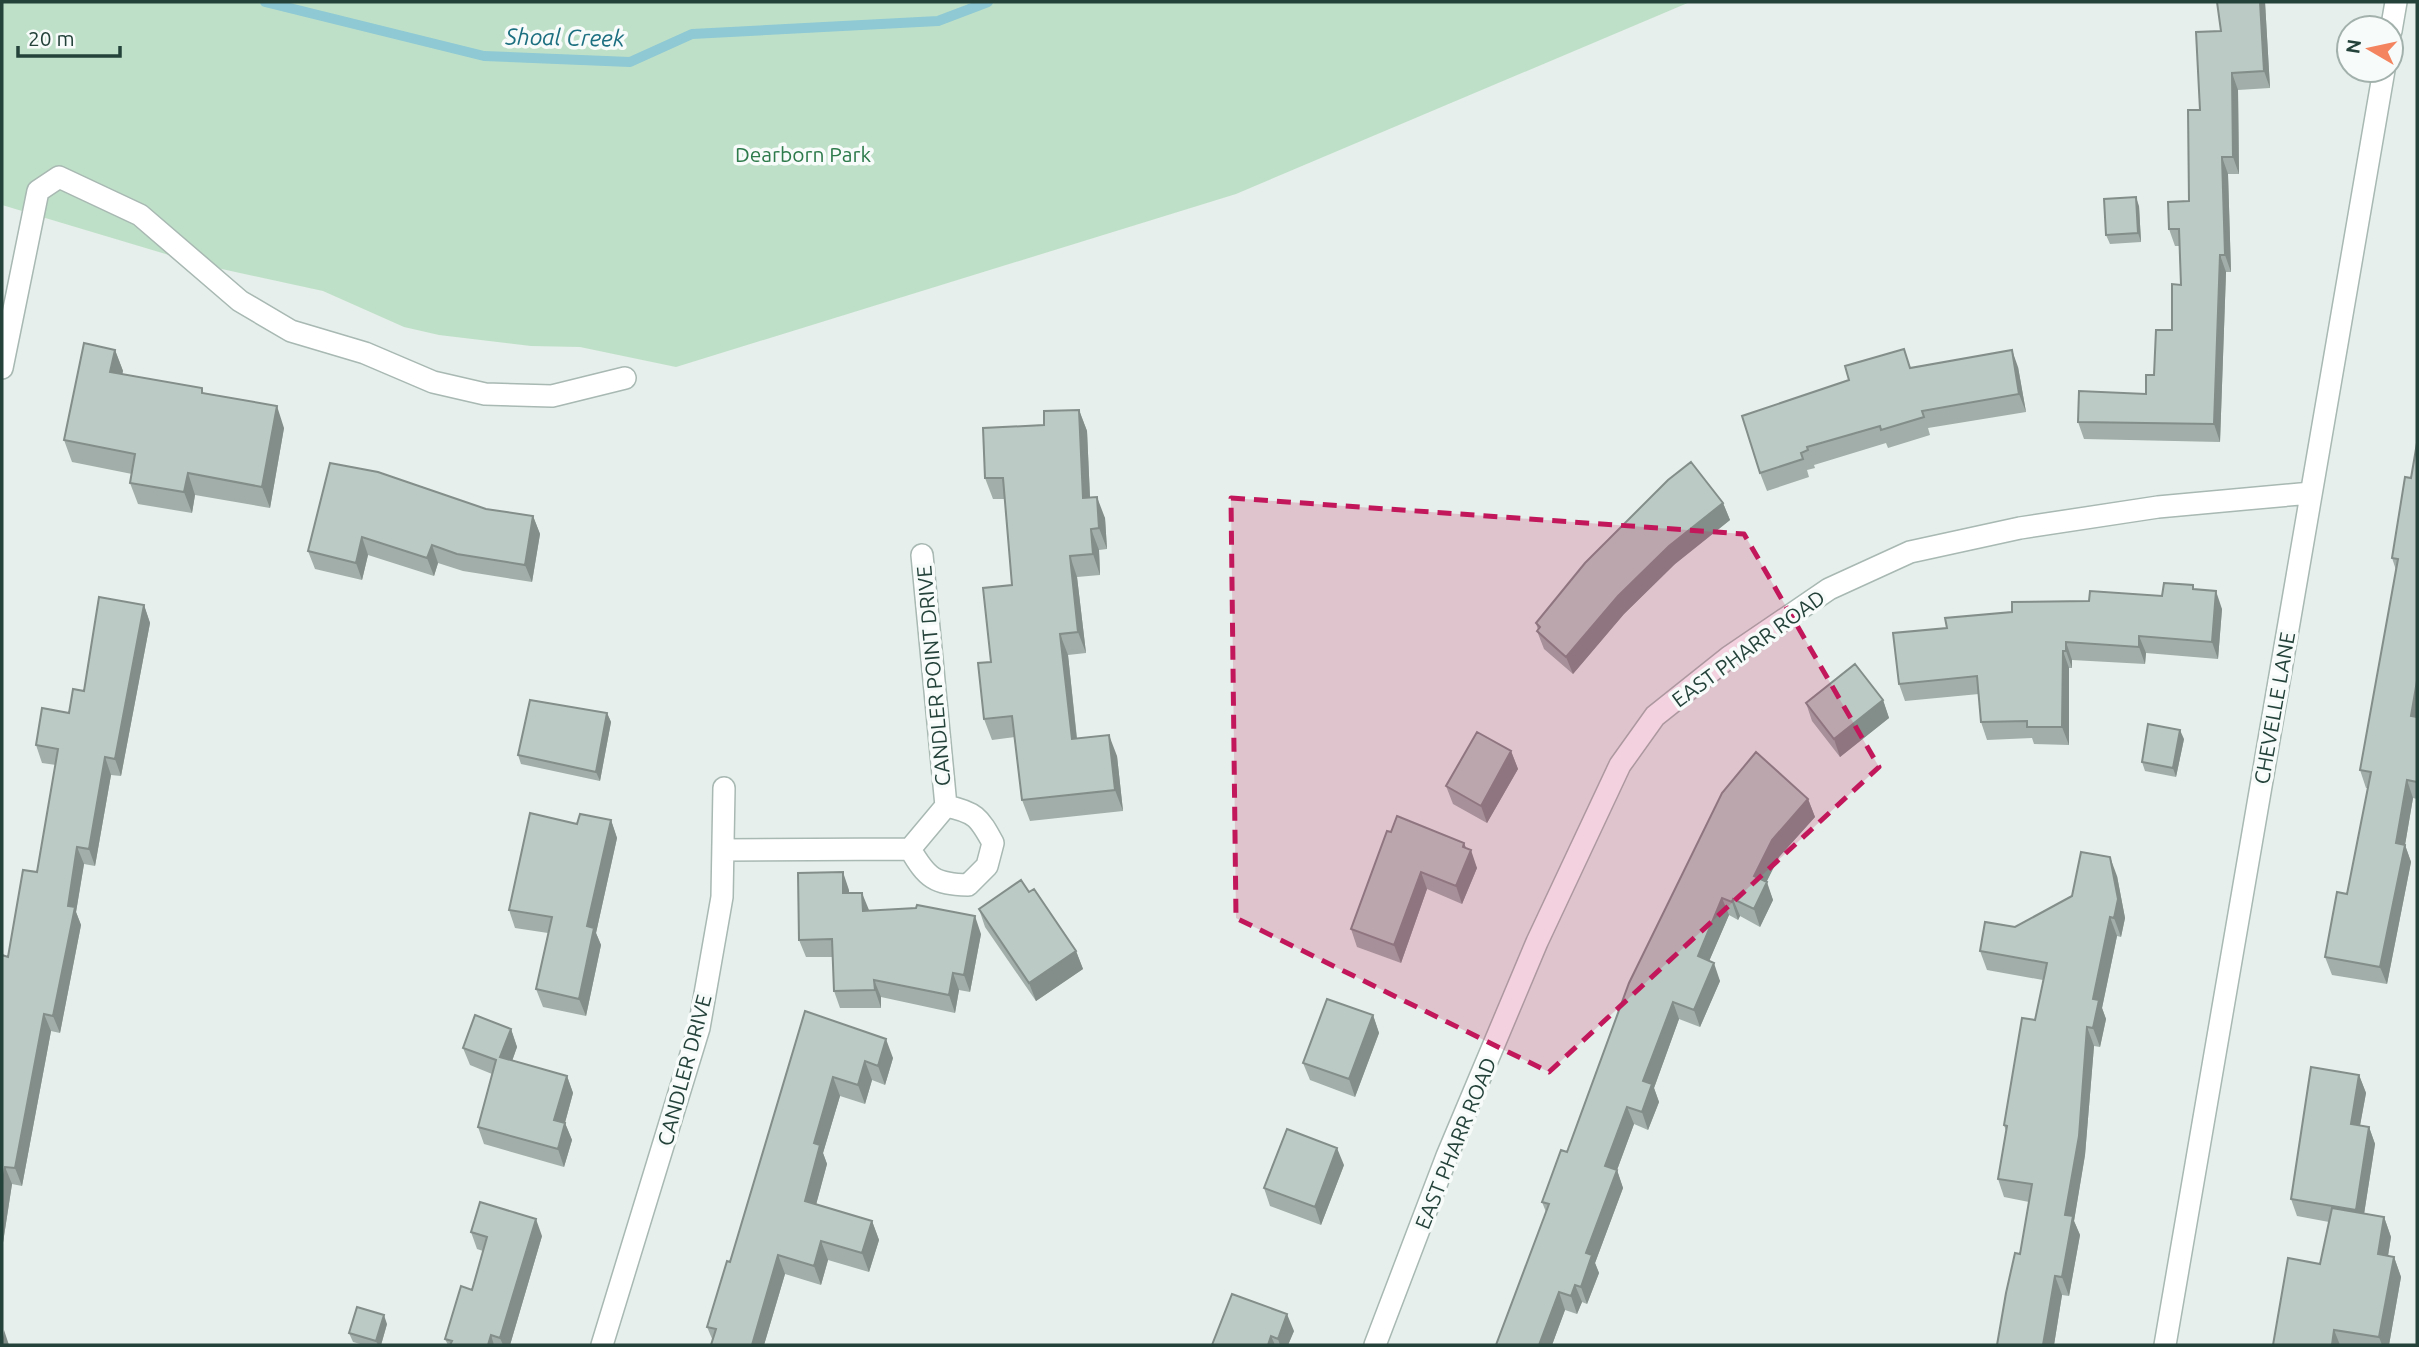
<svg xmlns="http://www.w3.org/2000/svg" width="2419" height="1347" font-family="Ubuntu,sans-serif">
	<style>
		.green { fill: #bfe0c8 }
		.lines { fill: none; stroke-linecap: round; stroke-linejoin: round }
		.stream { stroke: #8ec9d4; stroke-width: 10 }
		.street-casing { stroke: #a8b8b2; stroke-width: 24 }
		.street { stroke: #fff; stroke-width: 21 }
		.wall { fill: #a1aea9 }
		.shaded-wall { fill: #838d89 }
		.building { fill: #bbcac4; stroke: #838d89; stroke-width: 2 }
		.marked { fill: #c2185b; fill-opacity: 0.2; stroke: #c2185b; stroke-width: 5; stroke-dasharray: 14 9; stroke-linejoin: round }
		.labels { text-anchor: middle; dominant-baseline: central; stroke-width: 7; stroke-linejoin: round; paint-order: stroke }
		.park-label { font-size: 21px; fill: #2d7a4b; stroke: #f7fbf9 }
		.street-label { font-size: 21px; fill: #24423a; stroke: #f7fbf9 }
		.water-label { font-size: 23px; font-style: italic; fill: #1c6f80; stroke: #f7fbf9 }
	</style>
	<rect width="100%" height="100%" fill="#e6efeb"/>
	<path class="green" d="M2,2h1688l-454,192 -560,173 -96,-20 -49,-1 -92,-11 -35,-8 -81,-36 -124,-27 -197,-59z"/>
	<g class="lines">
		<path class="stream" d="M265,2l219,54 146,6 62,-28 246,-13 50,-19"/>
		<defs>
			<path id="street" d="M2391,31l5,-29
				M2,368l36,-177 21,-14 81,38 100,86 51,30 74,22 68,29 52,12 67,2 73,-18
				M910,849c17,29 24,35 58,36l19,-19 6,-23c-14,-26 -18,-31 -47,-37
				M723,850l187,-1 36,-43 -24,-251
				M602,1345l97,-317 23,-131 2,-109
				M1375,1345l72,-189 90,-214 83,-177 35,-49 74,-59 100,-68 81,-37 110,-24 138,-21 153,-14
				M2165,1345l219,-1275"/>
		</defs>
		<use href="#street" class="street-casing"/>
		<use href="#street" class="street"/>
	</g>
	<path class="wall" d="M2217,2h48l5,86 -32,2 1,84h-11l3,98h-5l-6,170 -136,-3 -6,-17 68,-28 26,-64 9,-45 -2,-39h-4l-6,-17 20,-28 11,-91 21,-79z
		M2139,206l2,36 -31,2 -4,-9z
		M115,350l8,21 -1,3 83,19 79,35 -14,80 -75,-13 -3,18 -54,-9 -8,-21 2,-9 -60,-12 -8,-22z
		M1911,367h107l8,45 -98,16 2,7 -42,13 -2,-5 -72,22 1,3 -8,2 2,7 -42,14 -7,-18z
		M1079,410l8,21 3,67 15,20 2,31 -8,1 1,25 -23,2 9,76 -18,2 9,83 40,18 6,55 -93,10 -8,-21 -7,-63 -23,3 -8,-21 7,-57 21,-77 -7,-86h-12l-8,-21 59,-53z
		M2417,443v356l-4,-1 -8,47 6,17 -24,122 -55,-9 -7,-18 22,-63 21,-106h-2l-6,-18 36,-200 -4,-12 19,-80z
		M330,463l156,46 47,7 7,18 -8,48 -69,-11 -25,-8 -4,13 -66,-21 -6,25 -47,-11 -7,-18z
		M1723,503l7,17 -55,44 -51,50 -51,60 -29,-25 -7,-18 1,-1 -2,-7z
		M2195,589l27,20 -4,50 -72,-6 -1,11 -73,-4v8h-3v77l-35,-1 -2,-6 -45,2 -6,-18 -2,-28 -74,7 -6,-17 48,-56 65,-16 77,-11 73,-5z
		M144,605l6,18 -29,153 -10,-1 -16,91 -11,-2 -8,48 5,13 -21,108 -9,-2 -29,155 -10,-2 -10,65v-294l6,2 29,-85 19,-107 -14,-2 -6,-18 33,-32z
		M1883,700l6,18 -49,39 -28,-36 -6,-18z
		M607,713l4,9 -11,59 -79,-17 -3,-9z
		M2184,739l-8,38 -31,-6 -3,-9z
		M1511,751l7,18 -31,54 -34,-19 -7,-18z
		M1722,793l86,6 7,18 -36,40 -13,25 7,18 -13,27 -20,-11 -2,4 -9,-5 -20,46 11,20 -20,46 -21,-8 -25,69 5,14 -11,28 -14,-6 -17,46 6,18 -28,75 4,10 -12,31 -5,-2 -5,12 -12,-4 -13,35 -6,-133 -4,-10 25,-50z
		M611,820l6,18 -21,95 5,12 -15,71 -43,-9 -7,-18 12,-56 -33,-5 -6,-18 68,-86z
		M1391,832l75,16 11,20 -15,36 -35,-15 -26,74 -44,-16 -6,-18z
		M2117,876l8,42 -4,19 -4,-1 -15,72 4,11 -6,28 -6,-1 -9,109 -11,66 6,14 -11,61 -7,-1 -8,50h-57l23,-91 9,-52 -25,-5 -6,-18 8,-48 -2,-6 31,-105 8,-40 -56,-10 -7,-19 35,-24z
		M849,890v3l20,18 112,23 -11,58 -11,-2 -4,23 -74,-16v11h-41l-6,-17 -1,-34h-27l-7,-17z
		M1029,892l47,59 7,18 -47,32 -51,-74 -6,-18z
		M805,1011l88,47 -8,27 -13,-5 -7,24 -25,-8 -17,57 4,11 -11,40 56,17 7,19 -10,32 -41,-12 -7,25 -36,-11 -21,71h-53l2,-4 -6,-14 23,-65z
		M1373,1015l6,18 -24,64 -45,-17 -7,-17z
		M511,1029l6,18 -5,14 55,15 6,17 -8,30 7,17 -8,27 -80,-23 -6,-17 14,-53 -22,-9 -7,-17z
		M2359,1075l7,18 -6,32 9,2 6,17 -11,70 20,3 7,20 -3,19 6,1 7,20 -12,68h-116l47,-81 9,-42 -32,-6 -6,-17z
		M1344,1165l-23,60 -51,-19 -6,-18z
		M471,1232l71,4 -32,109h-62l-3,-6 27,-49 11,-39 -6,-2z
		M387,1324l-6,21h-17l-11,-3 -4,-9z
		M1294,1331l-6,14h-76z"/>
	<path class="shaded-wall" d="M2260,2h5l5,86 -6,-17z
		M2232,73l6,17 1,84 -6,-17z
		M2222,157l6,17 3,98 -6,-17z
		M2136,197l3,9 2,36 -3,-9z
		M2220,255l6,17 -6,170 -6,-18z
		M115,350l8,21 -5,22 -8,-21z
		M2012,350l6,17 8,45 -7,-18z
		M277,406l7,22 -14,80 -8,-21z
		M1079,410l8,21 4,88 -8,-21z
		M188,473l7,22 -3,18 -8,-21z
		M1097,497l8,21 2,31 -8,-21z
		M1723,503l7,17 -55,44 -51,50 -51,60 -7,-17 52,-61 51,-50z
		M533,516l7,18 -8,48 -7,-17z
		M1091,529l8,21 1,25 -7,-21z
		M362,537l6,18 -6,25 -6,-17z
		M432,545l6,18 -4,13 -7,-18z
		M1070,556l7,21 9,76 -8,-21z
		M2216,591l6,18 -4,50 -6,-17z
		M144,605l6,18 -29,153 -6,-17z
		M1060,634l8,21 11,105 -7,-21z
		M2139,636l7,17 -1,11 -6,-17z
		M2066,642l6,18v8l-6,-17z
		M2063,651l6,17v77l-7,-18z
		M2417,681v53l-6,-18z
		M1883,700l6,18 -49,39 -6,-18z
		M607,713l4,9 -11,59 -4,-9z
		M2180,730l4,9 -8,38 -3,-9z
		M1109,735l8,21 6,55 -8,-21z
		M1511,751l7,18 -31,54 -6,-17z
		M105,757l6,18 -16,91 -6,-17z
		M2407,780l6,18 -8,47 6,17 -24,122 -7,-17 16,-124z
		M1808,799l7,18 -36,40 -18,36 -7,-17 18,-36z
		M611,820l6,18 -21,95 5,12 -15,71 -7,-17 8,-73z
		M1464,843l5,12 2,-5 6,18 -15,36 -6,-18z
		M77,847l7,17 -8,48 5,13 -21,108 -7,-17 15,-110z
		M2110,857l7,19 8,42 -4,19 -7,-19z
		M843,872l6,18v21l-6,-18z
		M1421,872l6,17 -26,74 -7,-18z
		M1767,882l6,18 -13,27 -6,-18z
		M862,893l7,17v19l-6,-18z
		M1722,898l7,17 -25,58 -6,-17z
		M1733,899l7,17 -2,4 -6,-18z
		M975,916l6,18 -11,58 -6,-17z
		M2110,917l7,19 -15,72 4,11 -6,28 -7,-19v-29z
		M1076,951l7,18 -47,32 -7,-18z
		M1714,963l6,18 -20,46 -6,-17z
		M953,973l6,17 -4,23 -6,-18z
		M874,980l7,17v11l-6,-18z
		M1673,1002l6,17 -25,69 5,14 -11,28 -6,-18 1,-31z
		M44,1014l7,17 -29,155 -7,-18z
		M1373,1015l6,18 -24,64 -6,-18z
		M2087,1027l7,19 -9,109 -11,66 6,14 -11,61 -7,-19 3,-62z
		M511,1029l6,18 -10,28 -7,-18z
		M886,1039l7,19 -8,27 -7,-19z
		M865,1061l7,19 -7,24 -7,-19z
		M2359,1075l7,18 -9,49 -6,-18z
		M567,1076l6,17 -12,44 -7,-17z
		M833,1077l7,19 -17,57 4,11 -15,56 -7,-19 9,-58z
		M1627,1107l7,17 -17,46 6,18 -28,75 4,10 -12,31 -6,-17 5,-34 19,-87z
		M565,1123l7,17 -8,27 -6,-18z
		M2369,1127l6,17 -13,83 -6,-17z
		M1337,1148l7,17 -23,60 -6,-18z
		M5,1167l7,17 -10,65v-60z
		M2384,1217l7,20 -6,37 -7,-20z
		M536,1219l6,17 -32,109h-7l-3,-7z
		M872,1221l7,19 -10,32 -7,-19z
		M821,1241l7,19 -7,25 -7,-19z
		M778,1255l7,19 -21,71h-12z
		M2394,1257l7,20 -12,68h-7l-3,-8z
		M2055,1276l7,19 -8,50h-11z
		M1575,1285l7,17 -5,12 -6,-18z
		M1559,1292l6,18 -13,35h-13z
		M1287,1314l7,17 -6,14h-8l-2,-6z
		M384,1315l3,9 -6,21h-3l-2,-4z
		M4,1330l5,15h-7z
		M2334,1330l6,15h-8z
		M491,1335l3,10h-6z
		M1271,1336l4,9h-7z"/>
	<path class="building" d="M2217,2h43l4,69 -32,2 1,84h-11l3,98h-5l-6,169 -136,-2 1,-31 67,3v-19h8l2,-45h16v-46l9,1 -2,-56h-10l-1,-27 21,-1 -1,-91h12l-4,-78 25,-1z
		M2136,197l2,36 -32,2 -2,-36z
		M84,343l31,7 -5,22 92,16v5l75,13 -15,81 -74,-14 -4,19 -54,-9 5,-29 -71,-14z
		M1904,349l6,19 102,-18 7,44 -97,17 2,6 -43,13 -1,-4 -73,21 1,3 -7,3 2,6 -43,14 -18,-57 107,-36 -4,-14z
		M1079,410l4,88 14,-1 2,31 -8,1 2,25 -23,2 8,76 -18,2 12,105 37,-4 6,55 -93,10 -10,-84 -28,3 -6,-56 13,-1 -8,-74 29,-3 -9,-107h-18l-2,-50 61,-3v-14z
		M2417,443v238l-6,35 6,1v65l-10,-2 -11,63 9,2 -25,122 -55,-10 12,-65 10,2 24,-122 -11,-2 38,-211 -6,-1 13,-81 6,1z
		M1691,462l32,41 -54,43 -51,50 -52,61 -29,-26 3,-4 -4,-4 49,-60 83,-83z
		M330,463l48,9 108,37 47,7 -8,49 -68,-11 -25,-9 -5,13 -65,-21 -6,26 -48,-12z
		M2164,583l29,2v4l23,2 -4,51 -73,-6v11l-73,-5v9h-3l-1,76h-35v-6l-46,1 -4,-46 -78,8 -6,-51 54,-5 -2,-10 67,-6v-10l77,-1 1,-10 72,5z
		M99,597l45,8 -29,154 -10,-2 -16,92 -12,-2 -9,59 7,1 -22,109 -9,-2 -29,154 -10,-1 -3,22v-234l6,2 15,-87 14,2 21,-123 -22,-4 6,-37 27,5 4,-24 11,2z
		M1855,664l28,36 -49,39 -28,-36z
		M530,700l77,13 -11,59 -78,-17z
		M2148,724l32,6 -7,38 -31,-6z
		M1477,732l34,19 -30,55 -35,-20z
		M1756,752l52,47 -36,41 -18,36 13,6 -13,27 -21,-10 -1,3 -10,-4 -24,58 16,7 -20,47 -21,-8 -30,79 9,3 -10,28 -15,-5 -22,59 12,4 -31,83 6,2 -11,32 -6,-2 -4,11 -12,-4 -20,53h-43l53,-141 -7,-2 19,-52 6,2 62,-169 93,-190z
		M530,813l47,11 3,-10 31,6 -24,106 7,2 -15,71 -43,-10 16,-72 -43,-7z
		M1397,816l67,27 -1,4 8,3 -15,36 -35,-14 -27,73 -43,-16 36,-98 4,1z
		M2081,852l29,5 8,42 -4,19 -4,-1 -17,82 6,1 -6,28 -6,-1 -8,109 -14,79 8,1 -11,61 -7,-1 -12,69h-46l9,-52 9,-40 5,1 12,-70 -34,-5 9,-53 -3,-1 18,-107 13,2 12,-57 -67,-12 5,-29 30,5 57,-31z
		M843,872v21h19l1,18 53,-3 1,-3 58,11 -11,59 -11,-2 -4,22 -75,-15 1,10 -41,1 -2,-52 -33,1 -1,-67z
		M1021,880l8,12 5,-3 42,62 -47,32 -50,-74z
		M1327,999l46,16 -24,64 -46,-16z
		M805,1011l81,28 -8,27 -13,-5 -7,24 -25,-8 -19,66 6,2 -15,56 67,20 -10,32 -41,-12 -7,25 -36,-11 -26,90h-41l5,-16 -9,-2 20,-66 3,1z
		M475,1015l36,14 -11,28 67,19 -13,44 11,3 -7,26 -80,-22 18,-67 -33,-12z
		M2311,1067l48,8 -8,49 18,3 -13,83 -65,-11z
		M1287,1129l50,19 -22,59 -51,-19z
		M480,1202l56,17 -36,119 -9,-3 -3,10h-38l2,-4 -7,-2 16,-53 11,4 15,-53 -16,-5z
		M2332,1208l52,9 -6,37 16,3 -15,80 -45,-7 -2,15h-59l15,-87 32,6z
		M1232,1294l55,20 -9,25 -7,-3 -3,9h-56z
		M357,1307l27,8 -8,26 -27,-8z"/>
	<path class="marked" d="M1231,498l513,36 135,233 -330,305 -313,-154z"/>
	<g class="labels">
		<g class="park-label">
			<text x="803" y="154">Dearborn Park</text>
		</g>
		<g class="street-label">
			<text transform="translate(1748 648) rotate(-36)">EAST PHARR ROAD</text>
			<text transform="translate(933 676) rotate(-95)">CANDLER POINT DRIVE</text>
			<text transform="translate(2274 708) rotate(-80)">CHEVELLE LANE</text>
			<text transform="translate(684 1070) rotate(-75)">CANDLER DRIVE</text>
			<text transform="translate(1455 1143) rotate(-68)">EAST PHARR ROAD</text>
		</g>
		<g class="water-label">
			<text transform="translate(565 37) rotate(1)">Shoal Creek</text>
		</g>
	</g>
	<rect width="2419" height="1347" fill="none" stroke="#24423a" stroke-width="7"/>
	<g transform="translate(2370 49) rotate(279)"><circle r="33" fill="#f7fbf9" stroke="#a3b1ad" stroke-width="2"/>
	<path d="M0-5L12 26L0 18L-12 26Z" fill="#f4845f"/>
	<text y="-10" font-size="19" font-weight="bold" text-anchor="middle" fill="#24423a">N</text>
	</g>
	<path d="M18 46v10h102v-10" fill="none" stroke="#24423a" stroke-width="3.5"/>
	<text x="28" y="46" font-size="21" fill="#24423a" stroke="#f7fbf9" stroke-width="5" paint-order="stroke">20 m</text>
</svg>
